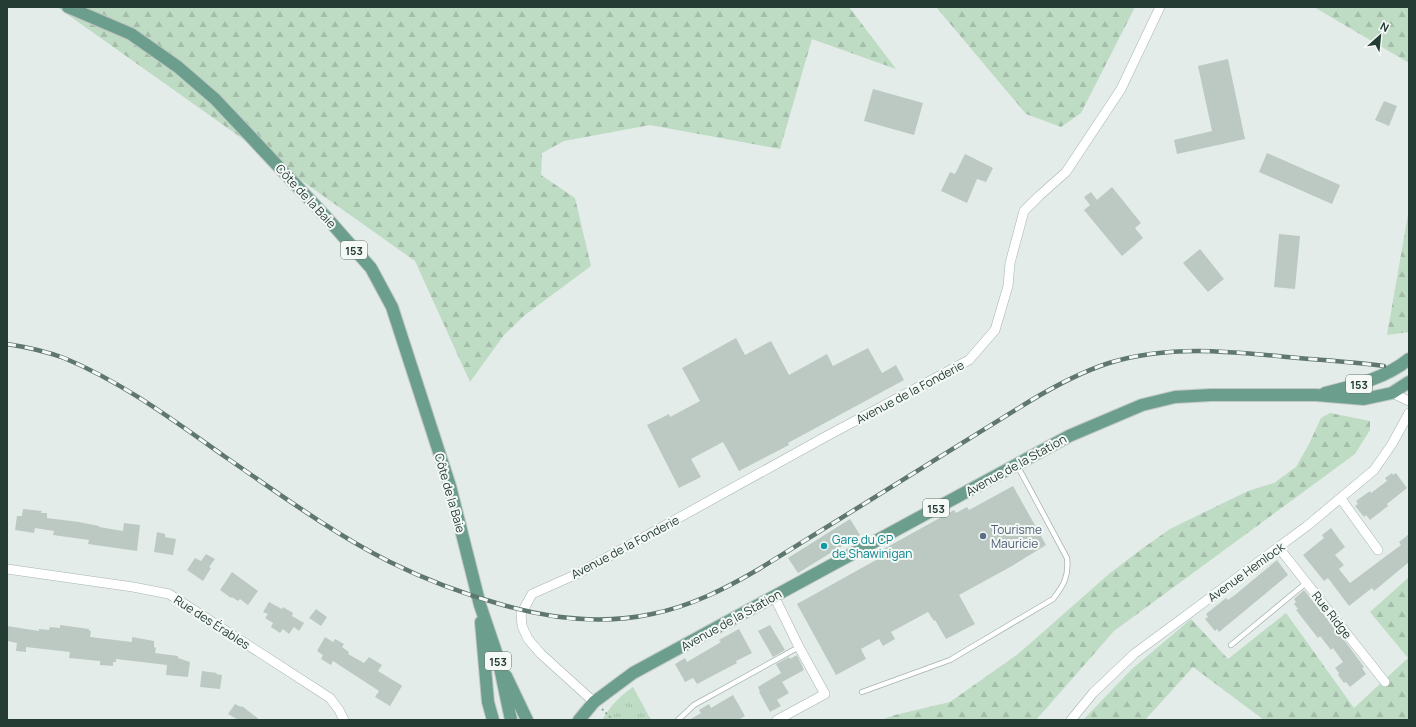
<svg xmlns="http://www.w3.org/2000/svg" width="1416" height="727" font-family="Manrope,sans-serif">
	<style>
		.grass { fill: url(#grass-tufts) }
		.forest { fill: url(#forest-firs) }
		.building { fill: #bcc9c3 }
		.lines { fill: none; stroke-linecap: round; stroke-linejoin: round }
		.service-casing { stroke: #a6b4ae; stroke-width: 6 }
		.minor-casing { stroke: #a6b4ae; stroke-width: 10 }
		.primary-casing { stroke: #c2c8c6; stroke-width: 14 }
		.path { stroke: #86ad9f; stroke-width: 2; stroke-dasharray: 2 3; stroke-linecap: butt }
		.service { stroke: #fff; stroke-width: 4.5 }
		.minor { stroke: #fff; stroke-width: 9 }
		.primary { stroke: #6c9e8e; stroke-width: 12 }
		.rail-casing { stroke: #5f776f; stroke-width: 4.5 }
		.rail { stroke: #f4f9f6; stroke-width: 3; stroke-dasharray: 9; stroke-linecap: butt }
		.service-dot { fill: #5c6f8a; stroke: #f4f9f6; stroke-width: 1.5 }
		.culture-dot { fill: #0f9aa8; stroke: #f4f9f6; stroke-width: 1.5 }
		.labels { text-anchor: middle; dominant-baseline: central; stroke-width: 4; stroke-linejoin: round; paint-order: stroke }
		.shield { fill: #f4f9f6; stroke: #62756e; stroke-width: 1 }
		.shield-label { font-size: 11px; font-weight: bold; fill: #243c34 }
		.street-label { font-size: 12px; fill: #243c34; stroke: #f4f9f6 }
		.service-label { font-size: 12px; fill: #4e5e75; stroke: #f4f9f6; text-anchor: start }
		.culture-label { font-size: 12px; fill: #0d838f; stroke: #f4f9f6; text-anchor: start }
	</style>
	<defs>
		<pattern id="grass-tufts" width="24" height="20" patternUnits="userSpaceOnUse"><rect width="24" height="20" fill="#bedbc4"/><path d="M3 7l-1-3M5 7V3M7 7l1-3M15 17l-1-3M17 17v-4M19 17l1-3" fill="none" stroke="#a3bda9"/></pattern>
		<pattern id="forest-firs" width="22" height="20" patternUnits="userSpaceOnUse"><rect width="22" height="20" fill="#bedbc4"/><path d="M5 1l3.5 6h-7zM16 11l3.5 6h-7z" fill="#a3bda9"/></pattern>
	</defs>
	<rect width="100%" height="100%" fill="#e3ece8"/>
	<path class="grass" d="M633,687l18,33h-49c8,-14 18,-24 31,-33z"/>
	<path class="forest" d="M57,7h792l47,62 -84,-30 -32,110 -130,-24 -86,16 -22,12 -1,22 34,23 16,68 -66,49 -21,20 -34,47 -55,-121z
		M936,7h199l-54,106 -20,14 -35,-13z
		M1314,7h95v56z
		M1409,209v123l-22,3z
		M1330,413l40,8v9l-15,24 -241,177 -78,89h-155l14,-5 55,-13 68,-48 91,-80 34,-26 27,-19 78,-38 26,-8 22,-16 13,-23 12,-26z
		M1409,577v143h-145l-71,-53 -48,53h-62l49,-51 59,-50 37,40 58,-46 68,95 54,-50 -38,-46z"/>
	<path class="building" d="M1228,59l17,80 -68,15 -3,-14 38,-9 -14,-65z
		M873,89l50,14 -9,32 -50,-14z
		M1384,101l13,5 -8,20 -14,-6z
		M1267,153l73,32 -8,19 -73,-32z
		M965,154l28,14 -7,14 -9,-3 -10,24 -26,-12 9,-19 5,2z
		M1112,187l29,36 -6,5 8,10 -21,18 -38,-46 6,-5 -6,-8 7,-5 6,8z
		M1279,234l21,2 -5,53 -21,-2z
		M1200,249l24,30 -16,13 -25,-29z
		M736,338l9,17 26,-14 18,34 38,-21 6,12 35,-18 14,25 14,-8 8,15 -116,63 1,2 -50,26 -16,-29 -32,17 10,18 -22,11 -32,-63 22,-11 1,3 30,-16 -18,-33z
		M1392,473l1,2 3,-2 11,15 -20,16 1,2 -18,14 -4,-5 -2,2 -9,-11 3,-2 -2,-3 14,-10 1,2 16,-12 -2,-3z
		M1013,486l33,59 -34,21 -53,29 16,29 -29,15 -11,-19 -1,1 -6,-9 -37,20 4,7 -12,7 -4,-7 -18,10 5,10 -30,16 -39,-71 79,-44 -3,-5 81,-45 2,3 11,-6 2,3z
		M23,509l19,2 -1,2h6v5l32,4 20,4v1l24,4 1,-8 16,2 -3,26 -49,-7 1,-4 -36,-5 1,-4 -19,-3 -1,5 -19,-3 2,-14h5z
		M850,519l10,16 -62,38 -10,-15z
		M1331,528l14,19 -10,8 9,10 -5,4 11,14 51,-38 -2,-3 10,-8v28l-35,29 -2,-3 -23,18 -21,-28 -4,3 -21,-26 21,-17 -2,-3z
		M157,532l8,2v3l11,2 -3,16 -19,-3z
		M206,554l9,5 -6,8 2,1 -8,13 -16,-11 8,-12 6,3z
		M1277,560l11,15 -69,57 -2,-3 -2,2 -10,-12 3,-2 -2,-3 20,-16 2,2 8,-6z
		M232,572l26,19 -10,14 -8,-6 -2,2 -6,-4 -1,1 -11,-8z
		M1304,590l41,51 19,26 -2,1 4,6 -16,13 -4,-5 -2,1 -6,-8 1,-2 -4,-5 8,-6 -10,-14 -2,2 -11,-14 -2,2 -22,-28 2,-1 -4,-5 2,-2 -2,-3z
		M269,602l13,7 1,-2 10,6 -1,3 12,7 -5,8 -5,-4 -5,7 -6,-5 -3,4 -9,-6 2,-4 -8,-5 3,-4 -5,-2z
		M316,609l11,8 -6,9 -12,-8z
		M60,625l29,4v2h2l-1,6 42,5v-5l22,4v6l2,1 -1,5 23,3v2l12,4 -2,15 -22,-2 1,-10 -51,-6v3h-3v4l-13,-1v-4l-31,-3 1,-6 -44,-5v5l-10,-1 1,-8 -10,-2v-15l32,5v-2l10,1 1,-3 10,1z
		M770,625l15,25 -12,7 -15,-26z
		M739,629l13,24 -16,8 1,2 -40,21 -4,-6 -8,4 -10,-18 10,-6 2,4 34,-20 -2,-2z
		M325,637l8,5 2,-3 9,5 -2,3 7,5 -1,2 16,9 5,-6 13,8 -4,6 23,14 1,1 -12,20 -15,-9 4,-6 -46,-30 -2,4 -10,-6 2,-4 -6,-4z
		M797,655l7,15 -22,12 7,11 -12,7 4,6 -11,6 -11,-20h1l-2,-5 23,-14 -5,-9 13,-7 1,2z
		M202,671l15,2 -1,1 6,1 -2,14 -20,-2z
		M733,695l12,21 -7,4h-49l12,-7 -2,-3 10,-6 2,4z
		M235,704l6,3 1,-1 18,14h-22l-10,-6z"/>
	<g class="lines">
		<defs>
			<path id="service" d="M1231,645l75,-62
				M862,692l88,-32 103,-61c11,-14 16,-23 14,-41l-50,-93
				M678,720l16,-15 105,-58"/>
			<path id="minor" d="M1392,393l17,8
				M1341,499l37,51
				M1279,548l106,134
				M7,569l126,18 36,7 161,104 9,12 5,10
				M774,596l25,51 26,47 -48,26
				M594,702l-53,-48 -13,-15 -6,-13 -1,-12 11,-20 45,-20 248,-137 144,-77 26,-30 13,-44 2,-23 14,-52 15,-15 27,-24 55,-83 39,-82
				M1071,720l22,-27 41,-39 173,-128 67,-56 18,-26 17,-31"/>
			<path id="primary" d="M68,7l63,27 47,33 37,32 112,119 44,50 21,39 58,179 30,119 18,53 13,62
				M1325,393c29,-7 61,-15 84,-34
				M481,622l7,80 5,18
				M506,676l21,44
				M579,720l15,-18 39,-29 436,-237 73,-31 33,-8 36,-2h105l48,4 28,-6 17,-11"/>
		</defs>
		<use href="#service" class="service-casing"/>
		<use href="#minor" class="minor-casing"/>
		<use href="#primary" class="primary-casing"/>
		<path class="path" d="M602,709l11,11"/>
		<use href="#service" class="service"/>
		<use href="#minor" class="minor"/>
		<use href="#primary" class="primary"/>
		<defs>
			<path id="rail" d="M7,344c19,3 38,7 57,14 58,24 109,62 160,98 54,37 107,76 166,106 36,18 74,32 113,43 49,14 98,20 149,9 39,-8 73,-25 107,-45l271,-168c25,-15 51,-29 79,-38 59,-18 118,-12 178,-6 32,3 65,5 97,9"/>
		</defs>
		<use href="#rail" class="rail-casing"/>
		<use href="#rail" class="rail"/>
	</g>
	<circle class="service-dot" cx="983" cy="536" r="4"/>
	<circle class="culture-dot" cx="824" cy="546" r="4"/>
	<g class="labels">
		<g class="shield">
			<rect x="341" y="241" width="26" height="18" rx="3"/>
			<rect x="1346" y="375" width="26" height="18" rx="3"/>
			<rect x="923" y="499" width="26" height="18" rx="3"/>
			<rect x="485" y="652" width="26" height="18" rx="3"/>
		</g>
		<g class="shield-label">
			<text x="354" y="250">153</text>
			<text x="1359" y="384">153</text>
			<text x="936" y="508">153</text>
			<text x="498" y="661">153</text>
		</g>
		<g class="street-label">
			<text transform="translate(306 196) rotate(47)">Côte de la Baie</text>
			<text transform="translate(910 392) rotate(-28)">Avenue de la Fonderie</text>
			<text transform="translate(1016 465) rotate(-29)">Avenue de la Station</text>
			<text transform="translate(450 493) rotate(74)">Côte de la Baie</text>
			<text transform="translate(625 547) rotate(-28)">Avenue de la Fonderie</text>
			<text transform="translate(1246 572) rotate(-36)">Avenue Hemlock</text>
			<text transform="translate(1332 615) rotate(52)">Rue Ridge</text>
			<text transform="translate(731 620) rotate(-29)">Avenue de la Station</text>
			<text transform="translate(212 622) rotate(33)">Rue des Érables</text>
		</g>
		<g class="service-label">
			<text x="991" y="529">Tourisme<tspan x="991" dy="14">Mauricie</tspan></text>
		</g>
		<g class="culture-label">
			<text x="832" y="539">Gare du CP<tspan x="832" dy="14">de Shawinigan</tspan></text>
		</g>
	</g>
	<rect width="1416" height="727" fill="none" stroke="#243c34" stroke-width="16"/>
	<g transform="translate(1380 36) rotate(27)" stroke="#f4f9f6" stroke-width="3" paint-order="stroke">
	<path d="M0-3L7 15L0 10L-7 15Z" fill="#243c34"/>
	<text y="-6" font-size="11" font-weight="bold" text-anchor="middle" fill="#243c34">N</text>
	</g>
</svg>
